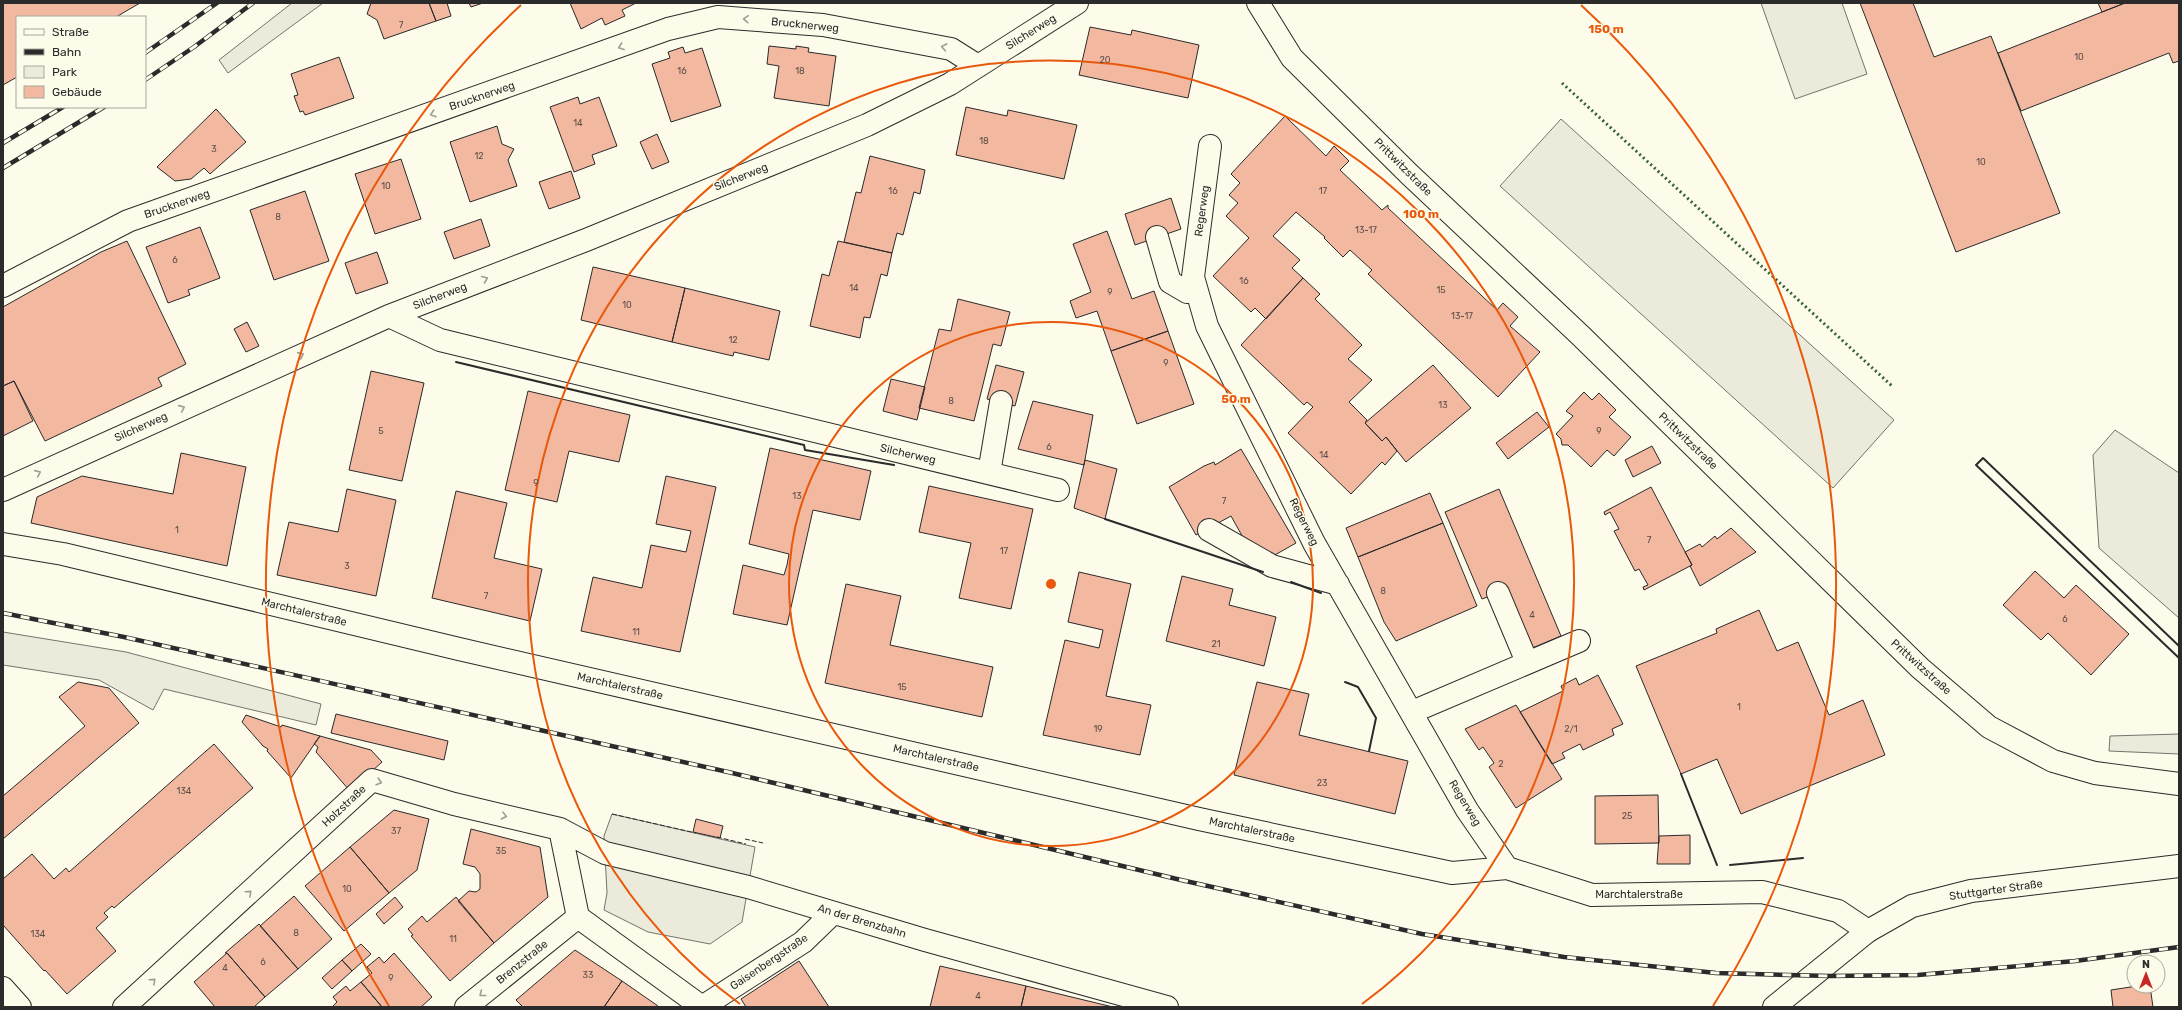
<svg xmlns="http://www.w3.org/2000/svg" width="2182" height="1010" font-family="Rubik,sans-serif">
	<style>
		.green { fill: #ecebdb; stroke: #74746e }
		.parking { fill: #eceadb; stroke: #74746e }
		.building { fill: #f2b8a0; stroke: #2b2b2b }
		.lines { fill: none; stroke-linecap: round; stroke-linejoin: round }
		.minor-casing { stroke: #2b2b2b; stroke-width: 24 }
		.major-casing { stroke: #2b2b2b; stroke-width: 24 }
		.minor { stroke: #fdfbea; stroke-width: 22 }
		.major { stroke: #fdfbea; stroke-width: 22 }
		.rail-casing { stroke: #2b2b2b; stroke-width: 4.5 }
		.rail { stroke: #fdfbea; stroke-width: 3; stroke-dasharray: 9; stroke-linecap: butt }
		.hedge { stroke: #34623c; stroke-width: 3; stroke-dasharray: 2 3; stroke-linecap: butt }
		.fence { stroke: #2b2b2b; stroke-width: 1; stroke-dasharray: 5 2; stroke-linecap: butt }
		.wall { stroke: #2b2b2b; stroke-width: 2 }
		.oneway { stroke: #9e9d94 }
		.ring { fill: none; stroke: #e8590c; stroke-width: 2 }
		.labels { text-anchor: middle; dominant-baseline: central; stroke-width: 3; stroke-linejoin: round; paint-order: stroke }
		.number-label { font-size: 9px; fill: #5d4e48 }
		.street-label { font-size: 11px; fill: #2b2b2b; stroke: #fdfbea }
		.centre { fill: #e8590c; stroke: #fdfbea; stroke-width: 2 }
		.ring-label { font-size: 12px; text-anchor: middle; font-weight: bold; fill: #e8590c; stroke: #fdfbea; stroke-width: 3; stroke-linejoin: round; paint-order: stroke }
	</style>
	<rect width="100%" height="100%" fill="#fdfbea"/>
	<path class="green" d="M292,3h31l-95,70 -9,-13z
		M2115,430l64,43v145l-80,-70 -6,-93z
		M3,632l123,20 195,52 -5,21 -152,-36 -11,21 -54,-30 -96,-15z
		M2179,734v20l-70,-3 1,-15z"/>
	<path class="parking" d="M1761,3h81l25,71 -72,25z
		M1561,119l333,301 -61,68 -333,-302z
		M612,814l143,33 -13,75 -32,22 -62,-12 -44,-22 3,-17 -3,-57z"/>
	<path class="building" d="M3,3h137l-24,14h-99v60l-14,8z
		M371,3h58l7,18 -52,18 -7,-19 -10,-6z
		M429,3h18l4,13 -15,5z
		M469,3h14l-12,4z
		M570,3h66l-14,7 3,6 -20,9 -3,-7 -21,11z
		M1860,3h53l21,54 57,-21 69,177 -104,39z
		M2098,3h27l-23,9z
		M2125,3h54v58l-6,2 -4,-10 -148,58 -23,-58z
		M1090,27l41,8 1,-5 67,15 -11,53 -109,-23z
		M769,46l27,3v-3l13,2 -1,4 28,4 -7,50 -55,-8 5,-32 -12,-2z
		M683,47l2,6 17,-5 19,58 -50,16 -19,-58 18,-6 -2,-6z
		M339,57l15,41 -49,17 -2,-4 -3,1 -6,-16 4,-1 -7,-21z
		M578,97l2,7 19,-7 18,49 -25,9 3,9 -21,8 -24,-65z
		M966,107l41,9 1,-6 69,15 -13,54 -108,-24z
		M216,109l30,33 -36,32 -6,-6 -13,11 -16,2 -18,-14z
		M1285,116l41,40 8,-10 15,15 -9,9 42,40 6,-5v3l109,102 6,-7 15,14 -8,9 30,26 -42,45 -130,-123 4,-4 -22,-20 -7,7 -19,-19 1,-1 -29,-25 -23,24 27,24 -8,8 11,10 -37,41 -11,-11 -4,4 -38,-36 36,-38 -23,-22 12,-13 -9,-8 11,-12 -9,-9z
		M497,126l5,18 12,5 -6,11 9,26 -47,16 -20,-60z
		M657,134l12,28 -17,7 -12,-27z
		M870,156l55,14 -5,24 -6,-2 -11,43 -6,-2 -5,20 -48,-11 12,-50 5,1z
		M401,159l20,60 -46,15 -20,-60z
		M571,171l9,27 -31,11 -10,-27z
		M305,191l24,70 -55,19 -24,-70z
		M1171,198l10,31 -46,16 -10,-31z
		M481,219l9,27 -36,13 -10,-27z
		M200,227l20,51 -32,12 2,5 -22,8 -22,-56z
		M1107,231l25,68 22,-8 14,40 -57,20 -14,-40 -21,7 -6,-17 21,-9 -18,-48z
		M127,241l59,123 -28,14 4,8 -117,55 -31,-60 -11,5v-79l98,-55z
		M838,241l54,12 -5,23 -6,-2 -11,44 -6,-1 -4,21 -50,-12 12,-52 7,2z
		M377,252l11,31 -32,11 -11,-31z
		M593,267l92,21 -13,54 -91,-22z
		M1303,278l17,16 -5,5 47,46 -14,14 24,21 -23,22 18,18 -2,3 17,18 4,-4 11,14 -12,14 -3,-3 -31,32 -63,-61 25,-26 -6,-5 -3,3 -63,-60z
		M685,288l95,23 -11,49 -35,-8 -1,4 -61,-14z
		M958,299l52,13 -9,34 -8,-2 -19,77 -55,-13 20,-79 12,2z
		M247,322l12,24 -13,6 -12,-23z
		M1168,331l26,73 -57,20 -26,-73z
		M996,365l28,7 -9,34 -28,-7z
		M1433,365l38,43 -65,54 -20,-25 -4,4 -17,-18z
		M371,371l53,12 -22,98 -53,-11z
		M891,379l34,8 -8,33 -34,-9z
		M14,381l19,40 -30,15v-50z
		M528,391l102,24 -11,47 -50,-11 -12,51 -52,-12z
		M1584,392l8,8 7,-7 17,17 -7,7 22,20 -17,19 -7,-6 -16,17 -23,-22h-6l-1,-6 -5,-5 17,-18 -7,-5z
		M1033,401l60,14 -9,50 -66,-16z
		M1537,412l12,15 -41,32 -12,-16z
		M1652,446l9,17 -28,14 -8,-17z
		M770,448l101,23 -11,49 -47,-10 -26,115 -54,-11 10,-49 41,10 3,-10 2,-11 -40,-10z
		M1241,449l55,94 -30,17 -16,-10 -19,-34 -35,19 -27,-48 35,-21 10,-4 1,3z
		M181,453l65,14 -19,99 -196,-43 6,-26 45,-21 91,18z
		M1085,460l32,9 -12,50 -31,-11z
		M666,476l50,11 -36,165 -99,-21 12,-54 49,11 9,-43 35,7 5,-21 -35,-7z
		M929,486l104,23 -22,100 -52,-11 12,-55 -52,-11z
		M1651,487l41,78 -48,25 -1,-3 5,-2 -9,-16 -4,2 -21,-40 5,-2 -9,-17 -5,3 -1,-3z
		M347,489l49,11 -20,96 -99,-21 12,-53 49,10z
		M1499,489l62,147 -31,13 -32,-56 -16,6 -37,-87z
		M456,491l51,12 -13,55 48,11 -12,52 -98,-23z
		M1430,493l13,30 -85,34 -12,-29z
		M1443,523l34,83 -81,35 -12,-19 -26,-65z
		M1731,528l25,24 -56,34 -10,-20 2,-1 -7,-13 15,-8 2,3 13,-11 2,3z
		M2035,571l29,27 12,-13 53,49 -38,41 -43,-42 -7,7 -38,-35z
		M1079,572l52,12 -25,112 45,9 -11,50 -97,-20 22,-95 34,8 4,-18 -35,-8z
		M1182,576l51,13 -4,16 47,12 -12,49 -98,-25z
		M846,584l55,12 -11,49 103,22 -11,50 -157,-34z
		M1759,610l18,41 21,-9 31,73 34,-15 22,55 -144,59 -24,-55 -36,15 -45,-108 81,-33 -1,-4z
		M1598,675l25,49 -11,5 2,6 -31,15 -3,-6 -18,9 3,5 -13,6 -32,-52 43,-21 -2,-5 15,-8 3,7z
		M78,682l31,6 30,35 -136,116v-43l82,-70 -26,-29z
		M1257,682l52,12 -10,41 109,26 -13,53 -161,-39z
		M1516,705l46,74 -46,29 -27,-41 5,-4 -11,-16 -4,3 -14,-21z
		M336,714l112,27 -4,19 -113,-27z
		M246,715l35,12 1,-2 38,11 -29,42 -24,-27 1,-2 -5,-3 -21,-24z
		M320,736l51,14 11,12 -32,29 -34,-39 2,-5 -4,-3z
		M214,744l39,44 -139,120 -2,-2 -8,7 4,4 -12,11 20,23 -49,43 -22,-24 -1,1 -41,-46v-46l29,-25 22,25 12,-11 3,4z
		M1658,795l1,48 -64,1v-48z
		M394,810l35,9 -12,51 -28,23 -39,-46z
		M696,819l27,7 -3,12 -27,-6z
		M471,829l69,18 8,50 -54,46 -36,-42 11,-10 7,1 4,-3v-15l-5,-7 -12,-3z
		M1690,835v29h-33l2,-28z
		M350,847l39,46 -45,38 -39,-45z
		M294,896l38,43 -34,30 -38,-43z
		M395,897l8,10 -19,17 -8,-10z
		M456,897l38,46 -44,38 -39,-45 2,-1 -5,-6 14,-13 5,6z
		M259,924l39,45 -33,28 -38,-44h-2z
		M361,944l10,10 -19,17 -10,-11z
		M575,950l47,31 -18,26h-81l-7,-7z
		M227,953l38,44 -11,10h-39l-21,-25z
		M394,953l38,44 -11,10h-39l-21,-25 11,-9 -5,-6 12,-10 5,6z
		M342,960l10,11 -20,18 -10,-11z
		M799,961l30,46h-83l-5,-8z
		M940,966l86,20 -5,21h-91z
		M622,981l36,25 1,1h-55z
		M361,982l21,25h-50l5,-5 -4,-5 13,-11 4,5z
		M1026,986l87,21h-92z
		M2137,986h13l3,21h-40l-2,-17z"/>
	<g class="lines">
		<defs>
			<path id="minor" d="M1258,3l34,55 117,116 171,161 340,333 69,59 64,34 42,12 84,11
				M1210,146l-17,131 14,49 107,217 153,267 40,58
				M1157,237l13,45 17,10 9,-3
				M3,286l125,-65 540,-192 50,-12 105,8 128,24 27,17
				M389,316l51,24 618,150
				M989,473l12,-71
				M3,490l386,-174 197,-76 281,-115 83,-41 127,-81
				M1209,530l63,36 66,18
				M3,544l60,10 396,95 740,170 253,54 55,-5 85,27 170,-3 76,19 30,20
				M1498,593l29,69
				M1412,712l167,-71
				M560,829l45,24 143,34 177,53 242,67
				M578,917l124,90
				M3,988l17,19
				M124,1007l248,-227 82,24 106,25 18,88
				M466,1007l112,-90
				M702,1007l101,-65 30,-29"/>
			<path id="major" d="M1774,1007l94,-76 44,-25 59,-15 208,-25"/>
		</defs>
		<use href="#minor" class="minor-casing"/>
		<use href="#major" class="major-casing"/>
		<use href="#minor" class="minor"/>
		<use href="#major" class="major"/>
		<defs>
			<path id="rail" d="M145,53l72,-50
				M145,80l49,-33 59,-44
				M3,143l60,-36
				M3,168l101,-61
				M3,613l121,24 604,135 453,108 241,54 142,23 152,16 114,3 88,-1 157,-14 104,-14"/>
		</defs>
		<use href="#rail" class="rail-casing"/>
		<use href="#rail" class="rail"/>
		<path class="hedge" d="M1562,83l330,303"/>
		<path class="fence" d="M612,814l84,19
			M717,837l29,7
			M745,839l18,4"/>
		<path class="wall" d="M456,362l348,83 1,5 89,15
			M1105,519l158,53
			M1291,582l30,11
			M2179,646l-196,-188 -7,7 203,193
			M1345,682l13,5 18,31 -7,33
			M1681,774l36,91
			M1730,865l73,-7"/>
	</g>
	<defs><path id="oneway-chevron" d="M-2-3.5L2.5 0L-2 3.5" fill="none" stroke-width="1.6" stroke-linecap="round" stroke-linejoin="round"/></defs>
	<g class="oneway">
		<use href="#oneway-chevron" transform="translate(746 19) rotate(-176)"/>
		<use href="#oneway-chevron" transform="translate(621 47) rotate(160)"/>
		<use href="#oneway-chevron" transform="translate(944 47) rotate(-169)"/>
		<use href="#oneway-chevron" transform="translate(433 114) rotate(161)"/>
		<use href="#oneway-chevron" transform="translate(485 279) rotate(-21)"/>
		<use href="#oneway-chevron" transform="translate(301 355) rotate(-24)"/>
		<use href="#oneway-chevron" transform="translate(182 408) rotate(-24)"/>
		<use href="#oneway-chevron" transform="translate(38 473) rotate(-24)"/>
		<use href="#oneway-chevron" transform="translate(379 782) rotate(16)"/>
		<use href="#oneway-chevron" transform="translate(504 816) rotate(14)"/>
		<use href="#oneway-chevron" transform="translate(249 893) rotate(-42)"/>
		<use href="#oneway-chevron" transform="translate(153 981) rotate(-42)"/>
		<use href="#oneway-chevron" transform="translate(482 994) rotate(142)"/>
	</g>
	<g class="ring">
		<circle cx="1051" cy="584" r="262"/>
		<path d="M740 1004A523 523 0 1 1 1362 1004"/>
		<path d="M389 1006A785 785 0 0 1 521 5M1581 5A785 785 0 0 1 1713 1006"/>
	</g>
	<g class="labels">
		<g class="number-label">
			<text x="401" y="25">7</text>
			<text x="2079" y="57">10</text>
			<text x="1105" y="60">20</text>
			<text x="682" y="71">16</text>
			<text x="800" y="71">18</text>
			<text x="578" y="123">14</text>
			<text x="984" y="141">18</text>
			<text x="214" y="149">3</text>
			<text x="479" y="156">12</text>
			<text x="1981" y="162">10</text>
			<text x="386" y="186">10</text>
			<text x="893" y="191">16</text>
			<text x="1323" y="191">17</text>
			<text x="278" y="217">8</text>
			<text x="1366" y="230">13-17</text>
			<text x="175" y="260">6</text>
			<text x="1244" y="281">16</text>
			<text x="854" y="288">14</text>
			<text x="1441" y="290">15</text>
			<text x="1110" y="292">9</text>
			<text x="627" y="305">10</text>
			<text x="1462" y="316">13-17</text>
			<text x="733" y="340">12</text>
			<text x="1166" y="363">9</text>
			<text x="951" y="401">8</text>
			<text x="1443" y="405">13</text>
			<text x="381" y="431">5</text>
			<text x="1599" y="431">9</text>
			<text x="1049" y="447">6</text>
			<text x="1324" y="455">14</text>
			<text x="536" y="483">9</text>
			<text x="797" y="496">13</text>
			<text x="1224" y="501">7</text>
			<text x="177" y="530">1</text>
			<text x="1649" y="540">7</text>
			<text x="1004" y="551">17</text>
			<text x="347" y="566">3</text>
			<text x="1383" y="591">8</text>
			<text x="486" y="596">7</text>
			<text x="1532" y="615">4</text>
			<text x="2065" y="619">6</text>
			<text x="636" y="632">11</text>
			<text x="1216" y="644">21</text>
			<text x="902" y="687">15</text>
			<text x="1739" y="707">1</text>
			<text x="1098" y="729">19</text>
			<text x="1571" y="729">2/1</text>
			<text x="1501" y="764">2</text>
			<text x="1322" y="783">23</text>
			<text x="184" y="791">134</text>
			<text x="1627" y="816">25</text>
			<text x="396" y="831">37</text>
			<text x="501" y="851">35</text>
			<text x="347" y="889">10</text>
			<text x="296" y="933">8</text>
			<text x="38" y="934">134</text>
			<text x="453" y="939">11</text>
			<text x="263" y="962">6</text>
			<text x="225" y="968">4</text>
			<text x="588" y="975">33</text>
			<text x="391" y="978">9</text>
			<text x="978" y="996">4</text>
		</g>
		<g class="street-label">
			<text transform="translate(805 25) rotate(6)">Brucknerweg</text>
			<text transform="translate(1031 32) rotate(-32)">Silcherweg</text>
			<text transform="translate(482 96) rotate(-19)">Brucknerweg</text>
			<text transform="translate(1403 167) rotate(45)">Prittwitzstraße</text>
			<text transform="translate(741 177) rotate(-22)">Silcherweg</text>
			<text transform="translate(177 204) rotate(-19)">Brucknerweg</text>
			<text transform="translate(1202 211) rotate(-82)">Regerweg</text>
			<text transform="translate(440 296) rotate(-21)">Silcherweg</text>
			<text transform="translate(141 427) rotate(-24)">Silcherweg</text>
			<text transform="translate(1688 441) rotate(44)">Prittwitzstraße</text>
			<text transform="translate(908 454) rotate(13)">Silcherweg</text>
			<text transform="translate(1304 522) rotate(63)">Regerweg</text>
			<text transform="translate(304 612) rotate(14)">Marchtalerstraße</text>
			<text transform="translate(1921 667) rotate(42)">Prittwitzstraße</text>
			<text transform="translate(620 686) rotate(13)">Marchtalerstraße</text>
			<text transform="translate(936 758) rotate(13)">Marchtalerstraße</text>
			<text transform="translate(1465 803) rotate(59)">Regerweg</text>
			<text transform="translate(344 806) rotate(-43)">Holzstraße</text>
			<text transform="translate(1252 830) rotate(12)">Marchtalerstraße</text>
			<text transform="translate(1996 890) rotate(-8)">Stuttgarter Straße</text>
			<text x="1639" y="894">Marchtalerstraße</text>
			<text transform="translate(862 921) rotate(17)">An der Brenzbahn</text>
			<text transform="translate(522 962) rotate(-39)">Brenzstraße</text>
			<text transform="translate(769 962) rotate(-34)">Gaisenbergstraße</text>
		</g>
	</g>
	<circle cx="1051" cy="584" r="6" class="centre"/>
	<g class="ring-label">
		<text x="1606" y="33">150 m</text>
		<text x="1421" y="218">100 m</text>
		<text x="1236" y="403">50 m</text>
	</g>
	<rect width="2182" height="1010" fill="none" stroke="#2b2b2b" stroke-width="8"/>
	<rect x="16" y="16" width="130" height="92" fill="#fdfbea" stroke="#a9a89e"/>
	<rect x="24" y="29" width="20" height="6" fill="#fdfbea" stroke="#a9a89e"/>
	<text x="52" y="36" font-size="12" fill="#2b2b2b">Straße</text>
	<rect x="24" y="49" width="20" height="6" fill="#2b2b2b" stroke="#a9a89e"/>
	<text x="52" y="56" font-size="12" fill="#2b2b2b">Bahn</text>
	<rect x="24" y="66" width="20" height="12" fill="#ecebdb" stroke="#a9a89e"/>
	<text x="52" y="76" font-size="12" fill="#2b2b2b">Park</text>
	<rect x="24" y="86" width="20" height="12" fill="#f2b8a0" stroke="#a9a89e"/>
	<text x="52" y="96" font-size="12" fill="#2b2b2b">Gebäude</text>
	<g transform="translate(2146 974)"><circle r="19" fill="#fdfbea" stroke="#a9a89e"/>
	<path d="M0-3L7 15L0 10L-7 15Z" fill="#c62828"/>
	<text y="-6" font-size="11" font-weight="bold" text-anchor="middle" fill="#2b2b2b">N</text>
	</g>
</svg>
